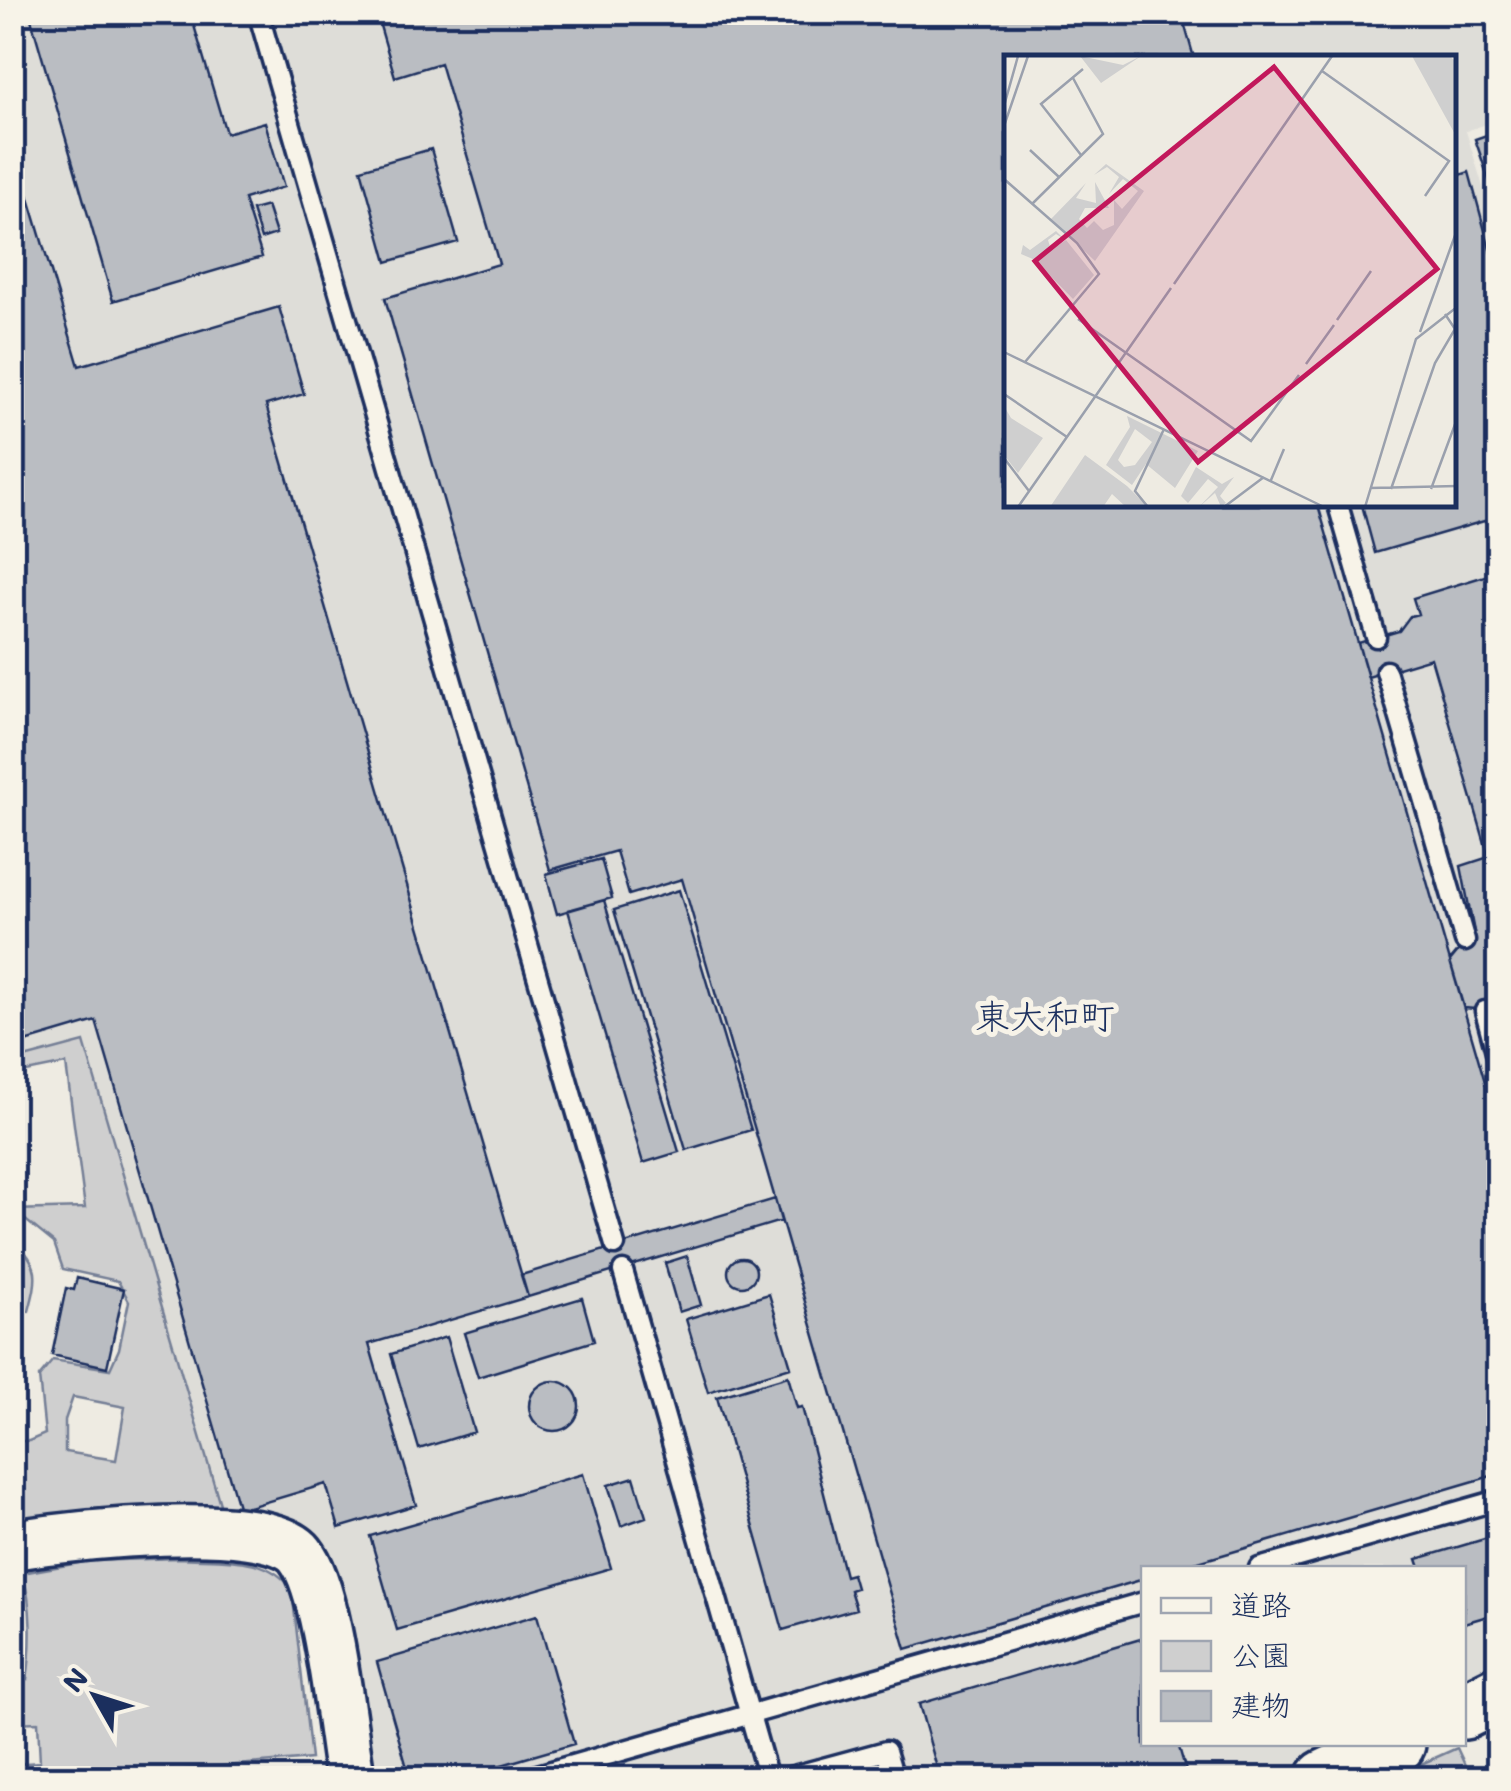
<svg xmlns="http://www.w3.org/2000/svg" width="1511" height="1791" font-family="Mali,'Klee One',sans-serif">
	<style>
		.built { fill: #deddd8; fill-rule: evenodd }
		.green { fill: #cfcfcf; stroke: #757f96; stroke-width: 2.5; fill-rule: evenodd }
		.building { fill: #babdc2; stroke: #1b2f5e; stroke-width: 2.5 }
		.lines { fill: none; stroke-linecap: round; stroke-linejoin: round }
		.lane-casing { stroke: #1b2f5e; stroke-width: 25 }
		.secondary-casing { stroke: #1b2f5e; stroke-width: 55 }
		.primary-casing { stroke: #1b2f5e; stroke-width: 62 }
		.lane { stroke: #f7f3e8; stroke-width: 18 }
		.secondary { stroke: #f7f3e8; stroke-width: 48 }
		.primary { stroke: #f7f3e8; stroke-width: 55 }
		.labels { text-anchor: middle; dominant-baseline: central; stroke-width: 10; stroke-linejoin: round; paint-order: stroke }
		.neighbourhood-label { font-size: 35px; fill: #1b2f5e; stroke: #f7f3e8 }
		.inset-road { fill: none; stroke: #9aa0ad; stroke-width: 2.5 }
		.view { fill: #c2185b; fill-opacity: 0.15; stroke: #c2185b; stroke-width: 5 }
		.inset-edge { fill: none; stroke: #1b2f5e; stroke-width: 5 }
	</style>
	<rect width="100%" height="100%" fill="#eeebe2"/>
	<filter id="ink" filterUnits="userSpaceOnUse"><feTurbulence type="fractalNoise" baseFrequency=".01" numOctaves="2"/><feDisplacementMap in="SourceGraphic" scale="20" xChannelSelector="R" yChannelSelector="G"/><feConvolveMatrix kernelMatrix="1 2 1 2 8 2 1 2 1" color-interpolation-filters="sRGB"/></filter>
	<g filter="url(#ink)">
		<path class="built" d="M13,13h1485v107l-32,11 32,105v1435l-34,17v-120h-320v176h203l-74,34h-905l-38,-219 -106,-41 -139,-476 -72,19zM1006,58h448v447h-448z"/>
		<path class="green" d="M84,1042l140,476 -211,20v-97h16l16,-7 -6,-57 14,-17 57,9 9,-20 10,-48 -11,-20 -55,-12 -9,-26 -41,-33 72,-2 -19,-144 -54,11 1,-14zM73,1397l52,10 -9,53 -51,-8v-32z
			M13,1240c28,24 25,37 16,71l-16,10z
			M178,1558c39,3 91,-5 114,32l19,169 -236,19h-62v-14l27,-2 -2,-40 -25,1v-42l14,-1c5,-33 6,-76 -5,-107l68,-12z
			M1457,1748l14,30h-81z"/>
		<path class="building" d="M29,12h161l36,121 39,-11 19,65 -40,12 18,58 -149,44z
			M376,12h805l13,46h-188v447h312l180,622v70l-3,1 3,11v265l-320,94h-34v11l-238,70 -224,-770 -53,16 -13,-44 -66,19 -165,-572 114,-34 -59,-201 -45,14z
			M1498,131v55l-6,3 -17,-50z
			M12,141l67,225 200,-59 25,87 -38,11 262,892 -159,47 47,161 -77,23 -13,-44 -87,26 -143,-489 -84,25z
			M431,149l27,93 -71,20 -26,-93z
			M1469,172l29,107v238l-123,36 -13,-48h92v-328z
			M267,206l9,28 -15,5 -9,-29z
			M1498,572v439l-34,-3 -14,-47 24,-29 -13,-66 28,-9 -58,-199 -63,19 -10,-34 41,-12 11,-15 8,-2 -5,-16z
			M601,859l11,39 -55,16 -11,-40z
			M679,890l72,240 -65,20 -72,-240z
			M604,900l75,252 -36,11 -75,-253z
			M775,1199l6,22 -253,76 -7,-22z
			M687,1256l14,49 -22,7 -14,-49z
			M728 1272a14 14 0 1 1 28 0a14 14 0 1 1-28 0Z
			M77,1278l47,11 -17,78 -55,-12 14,-67 8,2z
			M769,1294l22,73 -83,25 -22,-73z
			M582,1298l12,43 -116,36 -14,-44z
			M446,1337l28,95 -55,17 -28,-95z
			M788,1376l9,32 5,-1 43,169 7,-2 4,14 -6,2 6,19 -73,21 -66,-233z
			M529 1406a25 25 0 1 1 50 0a25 25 0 1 1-50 0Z
			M583,1474l28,94 -214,62 -27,-94z
			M634,1477l12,40 -25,9 -13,-41z
			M1498,1535v78l-34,10v-55h-44l-3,-9z
			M537,1615l37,129 -117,34h-47l-33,-116z
			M1144,1638v106h34l10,34h-262l13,-3 -20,-71z"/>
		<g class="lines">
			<defs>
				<path id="lane" d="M258,12l357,1233
					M1338,505l38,132
					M1386,671l79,270
					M1485,1011l13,48
					M623,1271l145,507
					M1259,1568l239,-68
					M527,1778l617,-176
					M786,1778l100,-27 8,27"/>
				<path id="secondary" d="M12,1545c52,-8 254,-33 288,9 29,36 41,173 50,224"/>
				<path id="primary" d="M1464,1711l34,-17
					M1325,1778l72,-34"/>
			</defs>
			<use href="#lane" class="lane-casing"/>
			<use href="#secondary" class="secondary-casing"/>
			<use href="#primary" class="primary-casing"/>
			<use href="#lane" class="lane"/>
			<use href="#secondary" class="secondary"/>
			<use href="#primary" class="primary"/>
		</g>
	</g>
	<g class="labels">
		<g class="neighbourhood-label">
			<text x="1045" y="1015">東大和町</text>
		</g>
	</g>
	<g transform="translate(1004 55)">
		<rect width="452" height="452" fill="#eeebe2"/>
		<path d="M76,1l43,9 18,-9 -40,27zM408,1h38l6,6v74zM102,109l38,27 -49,70 -44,-42 35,-36 -10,15 20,5 -1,-21 14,26h-24l-6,11 8,9 7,-7 9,9 11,-5v-25l8,9 16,-18 -15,-12 -14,15 10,-17 -12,-10 -13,8zM52,176l8,8 -8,-5 -8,6 3,10 15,-10 28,35 -21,24 -38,-39 -14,-6 2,-9 7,5zM0,351l7,12 32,20 -25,35 -14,-18zM123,361l71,35 -23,37 -29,-24 -14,21 -26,-20 24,-38zM131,374l17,13 -17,23 -11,2 -6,-7zM81,400l42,31 21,21h-22l-14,-13 -9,13h-53zM192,412l26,17 12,-7 -14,19 6,7 -5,4 -6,-14 -16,14 19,-20 -10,-8 -20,24 -7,-7z" fill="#cfcfcf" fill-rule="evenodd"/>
		<path class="inset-road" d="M318,16l127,90 -24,35M0,51l14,-50M0,71l24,-70M26,95l29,27M77,100l-40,-51 42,-35M0,124l73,64 22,31 -74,88M28,149l71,-70 -30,-56M170,229l158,-228M74,264l173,122 48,-66M333,265l34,-49M416,277l37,-102M0,297l320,155M302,309l28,-39M0,339l63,43M0,403l25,33M267,425l13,-31M366,433l87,-2M387,434l44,-126 20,-34 -10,-15M427,434l26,-70M14,452l153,-219M144,452l-13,-16 29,-62M220,452l40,-30M361,452l51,-168 41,-32"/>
		<path class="view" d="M270,12l163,202 -239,193 -163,-201z"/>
		<rect width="452" height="452" class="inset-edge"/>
	</g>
	<rect width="1511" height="1791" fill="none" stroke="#f7f3e8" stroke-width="50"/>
	<rect x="25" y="25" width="1461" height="1741" fill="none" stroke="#1b2f5e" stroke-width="4" filter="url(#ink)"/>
	<rect x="1141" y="1566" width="325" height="180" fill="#f7f3e8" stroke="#9fa5b1" stroke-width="2.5"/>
	<rect x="1161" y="1598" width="50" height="15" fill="#f7f3e8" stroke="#9fa5b1" stroke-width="2.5"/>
	<text x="1231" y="1616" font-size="30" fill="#1b2f5e">道路</text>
	<rect x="1161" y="1641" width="50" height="30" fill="#cfcfcf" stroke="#9fa5b1" stroke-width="2.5"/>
	<text x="1231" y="1666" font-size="30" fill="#1b2f5e">公園</text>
	<rect x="1161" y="1691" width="50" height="30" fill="#babdc2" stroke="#9fa5b1" stroke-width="2.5"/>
	<text x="1231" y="1716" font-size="30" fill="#1b2f5e">建物</text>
	<g transform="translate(95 1696) rotate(309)" stroke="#f7f3e8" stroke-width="8" paint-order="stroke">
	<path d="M0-8L18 38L0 25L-18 38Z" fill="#1b2f5e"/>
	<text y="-15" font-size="28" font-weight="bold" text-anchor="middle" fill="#1b2f5e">N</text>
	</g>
</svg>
